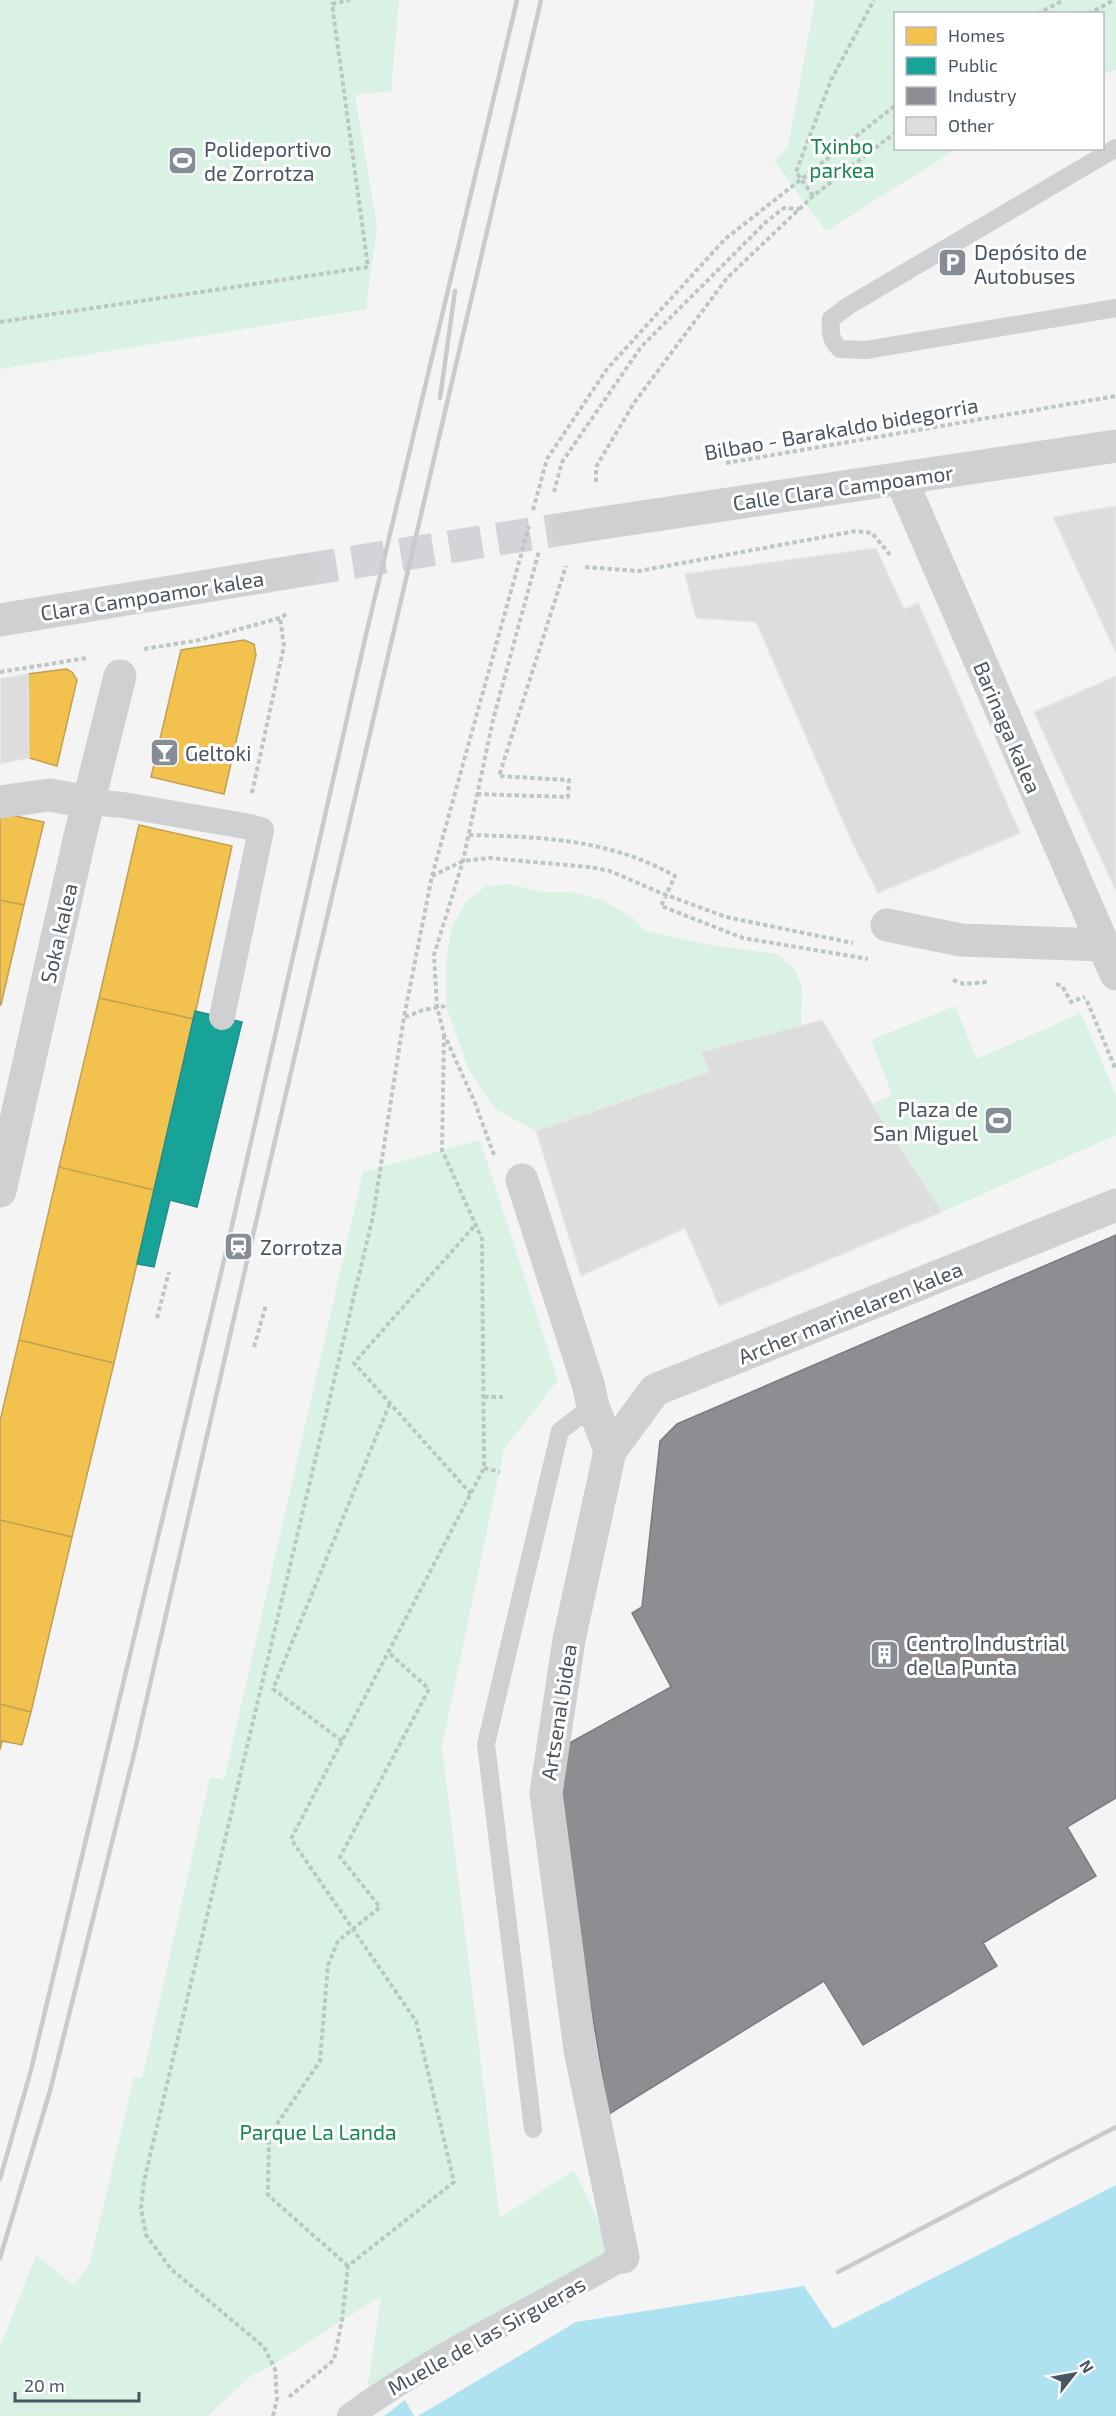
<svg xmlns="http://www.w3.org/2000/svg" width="1116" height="2416" font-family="'Exo 2',sans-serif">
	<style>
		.green { fill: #d9f2e3 }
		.water { fill: #aee2f0 }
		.homes { fill: #f2c14e; stroke: #c0a154; stroke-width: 1.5 }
		.public { fill: #17a398; stroke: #268c88; stroke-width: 1.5 }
		.industry { fill: #8d8d92; stroke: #797c83; stroke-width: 1.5 }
		.building { fill: #ddddde; stroke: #e5e6e7; stroke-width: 1.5 }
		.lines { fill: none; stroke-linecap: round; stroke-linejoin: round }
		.minor-tunnel { stroke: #d2d4d7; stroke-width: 33; stroke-dasharray: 33 16; stroke-linecap: butt }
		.path { stroke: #bcc7c4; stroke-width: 4; stroke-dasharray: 4.5 3; stroke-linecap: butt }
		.service { stroke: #ced0d2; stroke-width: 18 }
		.pedestrian { stroke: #ced0d2; stroke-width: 26 }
		.minor { stroke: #ced0d2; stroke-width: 33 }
		.rail { stroke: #c9cacc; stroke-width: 4.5 }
		.labels { text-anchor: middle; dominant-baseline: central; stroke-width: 6; stroke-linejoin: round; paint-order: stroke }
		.park-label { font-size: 21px; fill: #17864f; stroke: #fff }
		.poi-label { font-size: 21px; fill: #4a5661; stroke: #fff; text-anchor: start }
		.street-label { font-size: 21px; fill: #4a5661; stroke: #fff }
	</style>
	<rect width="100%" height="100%" fill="#f4f4f4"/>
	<path class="green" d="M0,0h399l-8,91 -36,4 22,131 -11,83 -366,60z
		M815,0h301v70l-13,4 -1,-60h-206v134l61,1 -131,82 -52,-70 14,-14z
		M510,884l32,8h29l31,8 30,17 13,14 65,14 67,9 17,14 8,19 -1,38 -100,27 8,20 -173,59 -41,-22 -26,-39 -23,-64v-45l6,-35 14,-24 20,-16z
		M955,1006l22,53 104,-46 35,82v40l-174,77 -70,-108 20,-9 -21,-55z
		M480,1140l78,240 -54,69 -62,298 58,471 74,-48 38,79 -238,141 -6,-5 13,-89 -115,73 -14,6 -44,41h-208v-69l36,-92 37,30 16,-19 45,-189 8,2 68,-302 14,3 139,-608z"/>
	<path class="water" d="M1116,2185v231h-698l158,-94 228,-36 29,43z
		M405,2400l9,16h-30z"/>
	<path class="homes" d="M244,640l10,4 2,11 -32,139 -73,-17 30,-127z
		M66,669l6,3 5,8 -20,86 -28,-8 -1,-84z
		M6,814l38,8 -20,83 -24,-5v-85z
		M139,825l93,21 -38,173 -95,-21z
		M0,900l24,5 -23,100h-1z
		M99,998l95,21 -40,171 -95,-23z
		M59,1167l95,23 -40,173 -95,-23z
		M19,1340l95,23 -42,174 -72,-17v-99z
		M0,1520l72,17 -41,175 -31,-8z
		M0,1704l31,8 -9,33 -20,-4 -2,9z"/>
	<path class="public" d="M195,1011l47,11 -45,185 -27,-7 -16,67 -17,-3z"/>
	<path class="industry" d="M1116,1235v563l-49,29 29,49 -113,67 14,23 -134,79 -39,-64 -215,133 -54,-320 9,-48 107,-59 -39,-74 10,-6 18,-166 17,-17z"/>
	<path class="building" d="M1116,506v147l-63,-136z
		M876,548l28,61 14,-6 102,230 -142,60 -25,-49 -97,-222 -60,-4 -11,-44z
		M28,674l1,84 -29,6v-85z
		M1116,676v215l-82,-179z
		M822,1020l50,84 70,108 -223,94 -34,-78 -104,48 -45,-145 173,-59 -8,-20z"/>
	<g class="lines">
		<path class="minor-tunnel" d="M304,570l265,-42"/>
		<path class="path" d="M1037,14l27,-14
			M1088,14l26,-14
			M813,196l-17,-24 35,-92 43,-80
			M0,322l368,-55 -36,-263 18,-4
			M726,463l390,-67
			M596,482v-15l38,-64 93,-125 86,-82 83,-64
			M554,492l8,-30 79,-115 126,-126 17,-13 16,1
			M533,510l14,-51 60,-90 118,-130 171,-134
			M585,567l54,4 217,-40 16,2 18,22
			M144,649l56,-9 80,-22 8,-5
			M0,672l87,-14
			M252,793l32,-147 -4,-28
			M477,794l91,3 1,-17 -70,-4 67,-210
			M469,835c74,2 140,4 206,41l-14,30 82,32 125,21
			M432,876l31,-15 26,-3 100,9 21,4 51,22 65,24 127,26
			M953,980l11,4 23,-2
			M1056,984l6,2 9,16 14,-5
			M1087,1001l29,69
			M405,1017l18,-7 23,-4
			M494,1155l-19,-52 -31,-69 -7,-27 -3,-52 29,-94 30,-141 46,-169
			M157,1318l12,-46
			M254,1347l12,-42
			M484,1397h19
			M484,1468l16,4
			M471,1494l-117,-131 122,-139
			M342,1741l-69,-52 117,-286
			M348,2266l-80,-71 1,-59 51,-75 8,-96 10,-24 42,-34 -40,-50 89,-168 -41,-37
			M289,2397l45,-37 8,-40 6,-54 106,-84 -38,-161 -125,-182 193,-371 -2,-229 -40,-89 2,-116
			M273,2416l4,-17 -2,-30 -11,-22 -93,-78 -25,-34 -5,-27 3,-27 229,-965 31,-199 28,-141 97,-350"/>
		<path class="service" d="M1116,148l-268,158 -17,13c-1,13 -1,21 9,30l26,1 250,-42
			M533,2129l-47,-385 74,-313 33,-25"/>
		<path class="pedestrian" d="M89,802l34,3 122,21 16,4 -39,187
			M350,2416c85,-62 183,-105 273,-159"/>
		<path class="minor" d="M901,479l215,495
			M569,528l547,-82
			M0,620l304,-50
			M0,802l49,-7 40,7
			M887,925l74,15 142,5
			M522,1180l66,204 5,22 17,45 -41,189 -23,153 34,257 43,207
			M0,1191l80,-355 40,-160
			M610,1451l45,-61 461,-185"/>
		<path class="rail" d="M440,398l15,-107
			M0,2179l31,-109 195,-818 139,-613 152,-639
			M0,2258l50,-167 85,-341 118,-515 288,-1235
			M838,2272l278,-145"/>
	</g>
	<defs>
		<symbol id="stadium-square" viewBox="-11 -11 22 22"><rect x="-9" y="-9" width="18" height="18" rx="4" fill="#868d94" stroke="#fff"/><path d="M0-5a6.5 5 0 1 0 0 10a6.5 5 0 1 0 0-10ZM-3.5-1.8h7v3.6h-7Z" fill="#fff"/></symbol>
		<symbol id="parking-square" viewBox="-11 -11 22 22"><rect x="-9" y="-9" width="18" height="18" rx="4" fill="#868d94" stroke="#fff"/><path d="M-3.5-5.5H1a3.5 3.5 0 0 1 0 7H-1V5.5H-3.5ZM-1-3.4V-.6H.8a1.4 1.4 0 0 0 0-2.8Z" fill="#fff"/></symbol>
		<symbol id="bar-square" viewBox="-11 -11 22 22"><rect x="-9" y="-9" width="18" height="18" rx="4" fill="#868d94" stroke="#fff"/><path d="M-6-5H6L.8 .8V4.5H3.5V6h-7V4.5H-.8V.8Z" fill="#fff"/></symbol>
		<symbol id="station-square" viewBox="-11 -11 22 22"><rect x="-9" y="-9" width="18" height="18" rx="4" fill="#868d94" stroke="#fff"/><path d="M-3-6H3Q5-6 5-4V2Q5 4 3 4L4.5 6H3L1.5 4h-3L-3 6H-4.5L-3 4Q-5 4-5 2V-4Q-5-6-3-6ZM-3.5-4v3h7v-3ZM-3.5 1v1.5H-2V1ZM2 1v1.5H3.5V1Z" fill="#fff"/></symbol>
		<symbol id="building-square" viewBox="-11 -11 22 22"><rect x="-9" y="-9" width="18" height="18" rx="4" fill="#868d94" stroke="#fff"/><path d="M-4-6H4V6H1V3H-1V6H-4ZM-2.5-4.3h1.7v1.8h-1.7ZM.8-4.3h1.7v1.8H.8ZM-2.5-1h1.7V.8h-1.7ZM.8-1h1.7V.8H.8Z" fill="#fff"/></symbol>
	</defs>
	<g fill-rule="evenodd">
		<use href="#stadium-square" x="166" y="144" width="33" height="33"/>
		<use href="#parking-square" x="936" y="246" width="33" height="33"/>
		<use href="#bar-square" x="148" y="736" width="33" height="33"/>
		<use href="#stadium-square" x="982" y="1104" width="33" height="33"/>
		<use href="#station-square" x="222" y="1230" width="33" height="33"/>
		<use href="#building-square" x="868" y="1638" width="33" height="33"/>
	</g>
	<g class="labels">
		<g class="park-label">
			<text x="842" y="145">Txinbo<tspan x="842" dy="24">parkea</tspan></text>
			<text x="318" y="2131">Parque La Landa</text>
		</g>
		<g class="poi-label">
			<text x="204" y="148">Polideportivo<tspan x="204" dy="24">de Zorrotza</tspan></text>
			<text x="974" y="251">Depósito de<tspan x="974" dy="24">Autobuses</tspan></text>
			<text x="185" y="752">Geltoki</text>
			<text x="978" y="1108" text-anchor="end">Plaza de<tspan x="978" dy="24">San Miguel</tspan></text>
			<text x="260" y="1246">Zorrotza</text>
			<text x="906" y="1642">Centro Industrial<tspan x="906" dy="24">de La Punta</tspan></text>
		</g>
		<g class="street-label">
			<text transform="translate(841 428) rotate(-10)">Bilbao - Barakaldo bidegorria</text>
			<text transform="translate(843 487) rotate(-8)">Calle Clara Campoamor</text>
			<text transform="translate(152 595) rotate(-9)">Clara Campoamor kalea</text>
			<text transform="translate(1008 727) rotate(67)">Barinaga kalea</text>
			<text transform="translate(58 933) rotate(-77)">Soka kalea</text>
			<text transform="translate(850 1312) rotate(-22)">Archer marinelaren kalea</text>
			<text transform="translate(558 1712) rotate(-81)">Artsenal bidea</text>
			<text transform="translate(486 2335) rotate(-29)">Muelle de las Sirgueras</text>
		</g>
	</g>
	<rect x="894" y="12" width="210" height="138" fill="#ffffff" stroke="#b7bbc0" stroke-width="1.5"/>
	<rect x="906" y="27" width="30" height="18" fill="#f2c14e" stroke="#b7bbc0" stroke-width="1.5"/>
	<text x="948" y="42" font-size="18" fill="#4a5661">Homes</text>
	<rect x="906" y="57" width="30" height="18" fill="#17a398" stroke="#b7bbc0" stroke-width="1.5"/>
	<text x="948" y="72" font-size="18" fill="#4a5661">Public</text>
	<rect x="906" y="87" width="30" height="18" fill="#8d8d92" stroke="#b7bbc0" stroke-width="1.5"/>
	<text x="948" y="102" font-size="18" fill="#4a5661">Industry</text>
	<rect x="906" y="117" width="30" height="18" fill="#ddddde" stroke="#b7bbc0" stroke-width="1.5"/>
	<text x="948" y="132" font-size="18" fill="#4a5661">Other</text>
	<g transform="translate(1074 2374) rotate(59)" stroke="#ffffff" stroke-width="4.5" paint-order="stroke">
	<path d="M0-4.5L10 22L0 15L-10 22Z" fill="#4a5661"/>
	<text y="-9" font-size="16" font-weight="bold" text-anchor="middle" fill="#4a5661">N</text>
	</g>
	<path d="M15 2392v9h124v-9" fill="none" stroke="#4a5661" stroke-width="3"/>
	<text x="24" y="2392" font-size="18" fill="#4a5661" stroke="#ffffff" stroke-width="4.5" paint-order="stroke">20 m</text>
</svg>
